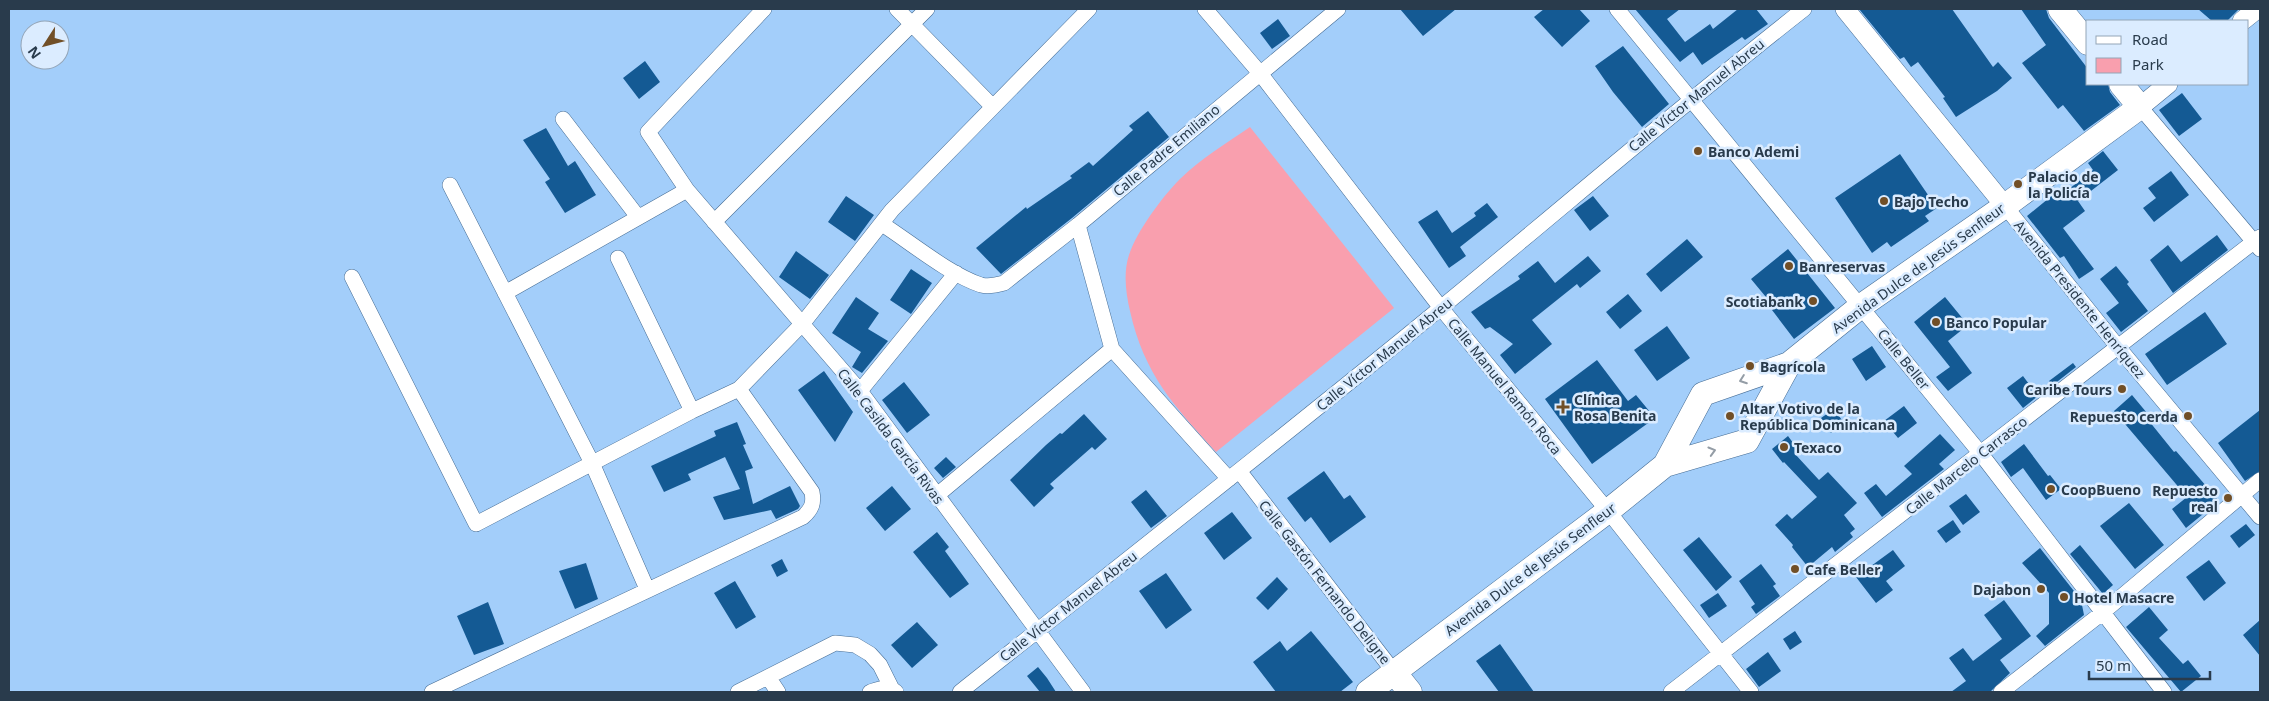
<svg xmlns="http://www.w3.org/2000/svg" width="2269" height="701" font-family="'Noto Sans',sans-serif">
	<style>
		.green { fill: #f99fae }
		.building { fill: #145a94 }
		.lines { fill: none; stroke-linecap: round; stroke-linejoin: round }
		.minor-casing { stroke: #456c94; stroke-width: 16 }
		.tertiary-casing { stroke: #456c94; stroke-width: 20 }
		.primary-casing { stroke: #456c94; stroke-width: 25 }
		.minor { stroke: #fff; stroke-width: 15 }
		.tertiary { stroke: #fff; stroke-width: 19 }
		.primary { stroke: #fff; stroke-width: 24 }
		.oneway { stroke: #949da6 }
		.poi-dot { fill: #714f27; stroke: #dbecff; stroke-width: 2 }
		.labels { text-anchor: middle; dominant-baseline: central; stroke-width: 5; stroke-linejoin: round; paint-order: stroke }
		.street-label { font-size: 14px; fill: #293b4c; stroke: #dbecff }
		.poi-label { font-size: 14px; font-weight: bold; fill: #293b4c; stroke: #dbecff; text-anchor: start }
	</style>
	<rect width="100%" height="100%" fill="#a3cefa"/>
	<path class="green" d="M1250,127l144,181 -178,144c-42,-46 -72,-78 -86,-141 -4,-17 -7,-38 -1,-56 8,-24 33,-58 51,-76 20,-20 47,-36 70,-52z"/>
	<path class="building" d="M1400,9h56l-33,27z
		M1544,9h35l11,12 -28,26 -28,-30z
		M1635,9h45l-13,10 18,23 25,-18 3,5 25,-20h18l12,15 -23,16 -3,-3 -40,28 -9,-13 -13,10z
		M1859,9h93l41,58 5,-5 14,16 -15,13 -41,26 -13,-19 2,-1 -27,-35 -7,5 -7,-10 -4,2z
		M2021,9h25l3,9 39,51v15h20l2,8 10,13 -36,26 -21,-26 -5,4 -36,-46 24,-18z
		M2198,9h41l-12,12h-15z
		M1278,19l12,17 -18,13 -12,-16z
		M1623,46l46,58 -27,23 -29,-35 -18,-26z
		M645,61l15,21 -21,17 -16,-21z
		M2182,93l20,26 -23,17 -20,-26z
		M1148,111l21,26 -97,81 -71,56 -25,-26 50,-41 1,2 45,-31 -2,-2 19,-14 4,4 40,-36 -4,-4z
		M546,128l22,38 7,-5 21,34 -31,18 -20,-31 5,-3 -27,-39z
		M2103,151l15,19 -40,31 7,10 -22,17 31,41 -15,10 -15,-23 -4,2 -33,-42 38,-31 4,4 24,-19 -5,-7z
		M1900,154l37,54 -12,8 4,5 -38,26 -4,-5 -15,11 -37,-55z
		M2171,171l18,24 -35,27 -11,-14 13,-10 -8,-10z
		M846,196l28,19 -19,26 -27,-19z
		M1593,196l16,20 -19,15 -16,-21z
		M1487,203l11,14 -38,30 6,9 -17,12 -31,-46 19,-12 15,23 24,-17 -2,-3z
		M2217,235l11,15 -55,43 -23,-33 18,-15 13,17z
		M1687,239l16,18 -42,35 -15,-18z
		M1788,249l47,59 -41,31 -22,-29 3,-2 -24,-29z
		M796,251l33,24 -19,24 -31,-22z
		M1588,256l13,15 -21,17 -3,-4 -45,36 20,24 -37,30 -15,-19 13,-11 -23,-17 -5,2 -14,-17 49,-33 -2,-3 20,-15 17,22z
		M2116,266l13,16 -2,2 21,27 -27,21 -15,-19 13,-10 -19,-24z
		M911,269l21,14 -21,31 -21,-14z
		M1628,294l14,17 -22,18 -14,-17z
		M856,297l23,16 -11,16 20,12 -26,32 -10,-6 9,-15 -29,-19z
		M1945,297l23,28 -20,16 24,32 -24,18 -12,-14 14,-10 -36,-45z
		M2205,312l22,32 -60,41 -22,-31z
		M1667,326l23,32 -33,23 -23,-31z
		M1872,346l14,21 -20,14 -14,-22z
		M1597,360l31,41 8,-6 19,23 -63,46 -47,-65z
		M2073,363l3,4 -23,18 -4,-4z
		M824,371l29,41 -18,30 -37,-52z
		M2023,376l15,20 -15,12 -16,-20z
		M904,382l26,33 -23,18 -25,-33z
		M2132,395l20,24 -3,2 25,31 2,-1 43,50 -33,27 -14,-19 15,-12 -73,-86z
		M1904,406l13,17 -19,15 -14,-17z
		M1834,409l10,14 -13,10 -10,-15z
		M2260,410v61l-15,10 -27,-38z
		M1084,414l23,25 -12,11 -3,-3 -42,37 4,4 -20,19 -24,-27 36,-35 14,-12 2,1z
		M737,422l9,22 -3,1 10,23 -8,3 8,33 37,-18 10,20 -2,3 -22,10 -5,-9 -47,10 -11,-23 27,-8 -15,-32 -37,17 3,6 -27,12 -13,-26 65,-30 -2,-5z
		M1940,434l15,16 -16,14 5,5 -62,48 -18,-24 12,-9 10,12 26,-22 -8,-8z
		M1788,436l11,15 -4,3 24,26 9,-8 29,31 -13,12 11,14 -5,4 3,4 -18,15 -3,-5 -24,20 -16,-20 1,-2 -18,-20 12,-11 5,5 25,-22 -33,-35 -1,1 -11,-14z
		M2024,444l24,32 2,-1 11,14 -15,11 -23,-32 -12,9 -10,-15z
		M946,457l10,10 -13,11 -9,-10z
		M1324,471l20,28 6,-4 16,22 -36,26 -19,-26 -6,5 -18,-24z
		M892,486l19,23 -26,22 -19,-23z
		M1146,490l21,26 -16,12 -20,-26z
		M1966,494l14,18 -17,13 -14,-19z
		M2129,503l35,42 -29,24 -35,-43z
		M1232,512l20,26 -28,22 -20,-27z
		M1953,520l8,12 -15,11 -9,-12z
		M2246,524l9,11 -16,13 -9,-12z
		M937,532l12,15 -4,4 24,33 -19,14 -37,-46z
		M1699,537l33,40 -16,14 -33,-41z
		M2080,545l33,40 -10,9 -33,-40z
		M2040,548l41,52 3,15 -39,31 -9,-10 13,-12v-31l-27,-30z
		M1893,550l12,16 -19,15 7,9 -17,13 -20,-26z
		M782,559l6,12 -11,6 -6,-12z
		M2209,560l17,23 -22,18 -18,-24z
		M586,563l12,36 -23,10 -16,-38z
		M1761,564l15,20 -3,2 7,10 -24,18 -5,-7 4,-3 -16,-23z
		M1166,573l26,37 -26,19 -27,-38z
		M1277,577l11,12 -20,21 -12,-12z
		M735,581l21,36 -20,12 -22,-36z
		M1718,593l9,13 -18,12 -9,-13z
		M2004,600l27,36 -31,24 10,13 -20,19h-39l15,-11 -17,-23 14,-10 10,13 29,-22 -18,-24z
		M488,602l16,42 -30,11 -17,-39z
		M2149,607l19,23 -9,8 24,26 5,-4 13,16 -20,16 -55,-65z
		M2260,620v36l-17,-21z
		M917,622l21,23 -26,23 -21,-23z
		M1311,631l42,51 -13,10h-64l-23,-30 27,-21 7,10z
		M1795,631l7,11 -12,8 -7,-11z
		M1500,644l34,48h-35l-23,-31z
		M1768,652l13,19 -22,16 -13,-18z
		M1038,667l9,11 9,14h-16l-13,-16z"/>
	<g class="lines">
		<defs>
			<path id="minor" d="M764,9l-116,123 39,58 173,201 223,301
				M897,9l96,98
				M1205,9l54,63 182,236 167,203 143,181
				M1617,9l364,445 183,238
				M2140,107l120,142
				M563,119l75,98
				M450,185l142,278 55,126
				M2005,206l113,141 142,170
				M714,222l213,-213
				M882,224c28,18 68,51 99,61 8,2 16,0 23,-2l74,-58 260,-216
				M1078,225l34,124 117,130
				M618,258l74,153
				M352,277l124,247 216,-113 47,-22 64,-66 89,-113 197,-201
				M505,293l182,-103
				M860,391l96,-118
				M1240,472l154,200
				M936,496l176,-147
				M768,677l10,15
				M432,692l371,-175c9,-8 11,-14 9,-25l-73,-103
				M738,692l97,-49 20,2 15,9 10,11 12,24
				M870,692c9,-3 18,-7 26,0
				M960,692c160,-127 320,-252 477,-381 123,-101 242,-204 367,-302
				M1671,692l589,-455
				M2001,692l101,-79 158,-133"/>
			<path id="tertiary" d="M1845,9l160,197
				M2242,21l15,-12
				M2140,107l28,-23"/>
			<path id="primary" d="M2060,9l28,34
				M1665,465l82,-24 42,-77
				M1394,672l16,20
				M1368,692l240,-181 57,-46 38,-71 86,-30 72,-58 144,-100 135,-99 -19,-23"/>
		</defs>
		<use href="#minor" class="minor-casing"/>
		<use href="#tertiary" class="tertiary-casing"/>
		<use href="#primary" class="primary-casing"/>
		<use href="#minor" class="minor"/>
		<use href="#tertiary" class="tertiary"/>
		<use href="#primary" class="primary"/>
	</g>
	<defs><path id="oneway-chevron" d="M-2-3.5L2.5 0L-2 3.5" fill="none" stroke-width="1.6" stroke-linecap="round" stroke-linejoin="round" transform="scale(1.25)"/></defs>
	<g class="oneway">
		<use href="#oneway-chevron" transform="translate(1743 380) rotate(160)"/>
		<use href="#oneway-chevron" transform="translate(1712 451) rotate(-16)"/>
	</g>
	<g class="poi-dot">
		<circle cx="1698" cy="151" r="5"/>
		<circle cx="2018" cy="184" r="5"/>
		<circle cx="1884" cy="201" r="5"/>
		<circle cx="1789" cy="266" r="5"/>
		<circle cx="1813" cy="301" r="5"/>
		<circle cx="1936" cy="322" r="5"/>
		<circle cx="1750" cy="366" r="5"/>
		<circle cx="2122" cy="389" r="5"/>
		<path d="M1560.5 399.5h5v5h5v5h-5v5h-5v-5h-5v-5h5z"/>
		<circle cx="1730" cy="416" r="5"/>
		<circle cx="2188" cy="416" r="5"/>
		<circle cx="1784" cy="447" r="5"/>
		<circle cx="2051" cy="489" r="5"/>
		<circle cx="2228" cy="498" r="5"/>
		<circle cx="1795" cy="569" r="5"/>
		<circle cx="2041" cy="589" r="5"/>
		<circle cx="2064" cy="597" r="5"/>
	</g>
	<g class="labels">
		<g class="street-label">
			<text transform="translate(1696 95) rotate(-39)">Calle Víctor Manuel Abreu</text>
			<text transform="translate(1166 150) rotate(-40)">Calle Padre Emiliano</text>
			<text transform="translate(1918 268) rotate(-36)">Avenida Dulce de Jesús Senfleur</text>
			<text transform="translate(2080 299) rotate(51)">Avenida Presidente Henríquez</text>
			<text transform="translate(1384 354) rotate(-39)">Calle Víctor Manuel Abreu</text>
			<text transform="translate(1904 359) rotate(51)">Calle Beller</text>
			<text transform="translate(1505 386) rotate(51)">Calle Manuel Ramón Roca</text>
			<text transform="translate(891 436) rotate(53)">Calle Casilda García Rivas</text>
			<text transform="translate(1966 465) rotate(-38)">Calle Marcelo Carrasco</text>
			<text transform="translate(1530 569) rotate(-37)">Avenida Dulce de Jesús Senfleur</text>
			<text transform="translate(1325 582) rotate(52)">Calle Gastón Fernando Deligne</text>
			<text transform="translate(1068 606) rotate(-38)">Calle Víctor Manuel Abreu</text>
		</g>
		<g class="poi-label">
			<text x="1708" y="151">Banco Ademi</text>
			<text x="2028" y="176">Palacio de<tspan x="2028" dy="16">la Policía</tspan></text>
			<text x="1894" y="201">Bajo Techo</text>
			<text x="1799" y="266">Banreservas</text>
			<text x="1803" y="301" text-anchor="end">Scotiabank</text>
			<text x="1946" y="322">Banco Popular</text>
			<text x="1760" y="366">Bagrícola</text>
			<text x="2112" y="389" text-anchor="end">Caribe Tours</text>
			<text x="1574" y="399">Clínica<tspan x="1574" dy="16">Rosa Benita</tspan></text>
			<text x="1740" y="408">Altar Votivo de la<tspan x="1740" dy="16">República Dominicana</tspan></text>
			<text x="2178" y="416" text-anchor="end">Repuesto cerda</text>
			<text x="1794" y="447">Texaco</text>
			<text x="2061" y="489">CoopBueno</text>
			<text x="2218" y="490" text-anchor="end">Repuesto<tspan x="2218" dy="16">real</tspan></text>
			<text x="1805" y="569">Cafe Beller</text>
			<text x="2031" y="589" text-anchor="end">Dajabon</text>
			<text x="2074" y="597">Hotel Masacre</text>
		</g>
	</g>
	<rect width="2269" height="701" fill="none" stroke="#293b4c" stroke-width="20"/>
	<rect x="2086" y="20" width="162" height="65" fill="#dbecff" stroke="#94a5b7"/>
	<rect x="2096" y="36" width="25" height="8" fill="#ffffff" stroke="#94a5b7"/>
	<text x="2132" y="45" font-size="15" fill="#293b4c">Road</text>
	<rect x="2096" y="58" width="25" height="15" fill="#f99fae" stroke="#94a5b7"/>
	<text x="2132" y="70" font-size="15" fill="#293b4c">Park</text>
	<g transform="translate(45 45) rotate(234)"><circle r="24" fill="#dbecff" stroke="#94a5b7"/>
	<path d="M0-4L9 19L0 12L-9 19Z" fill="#714f27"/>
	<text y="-8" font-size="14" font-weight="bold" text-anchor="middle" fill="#293b4c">N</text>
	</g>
	<path d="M2089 671v8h121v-8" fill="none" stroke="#293b4c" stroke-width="2.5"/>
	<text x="2096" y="671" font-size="15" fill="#293b4c" stroke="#dbecff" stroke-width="4" paint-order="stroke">50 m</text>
</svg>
